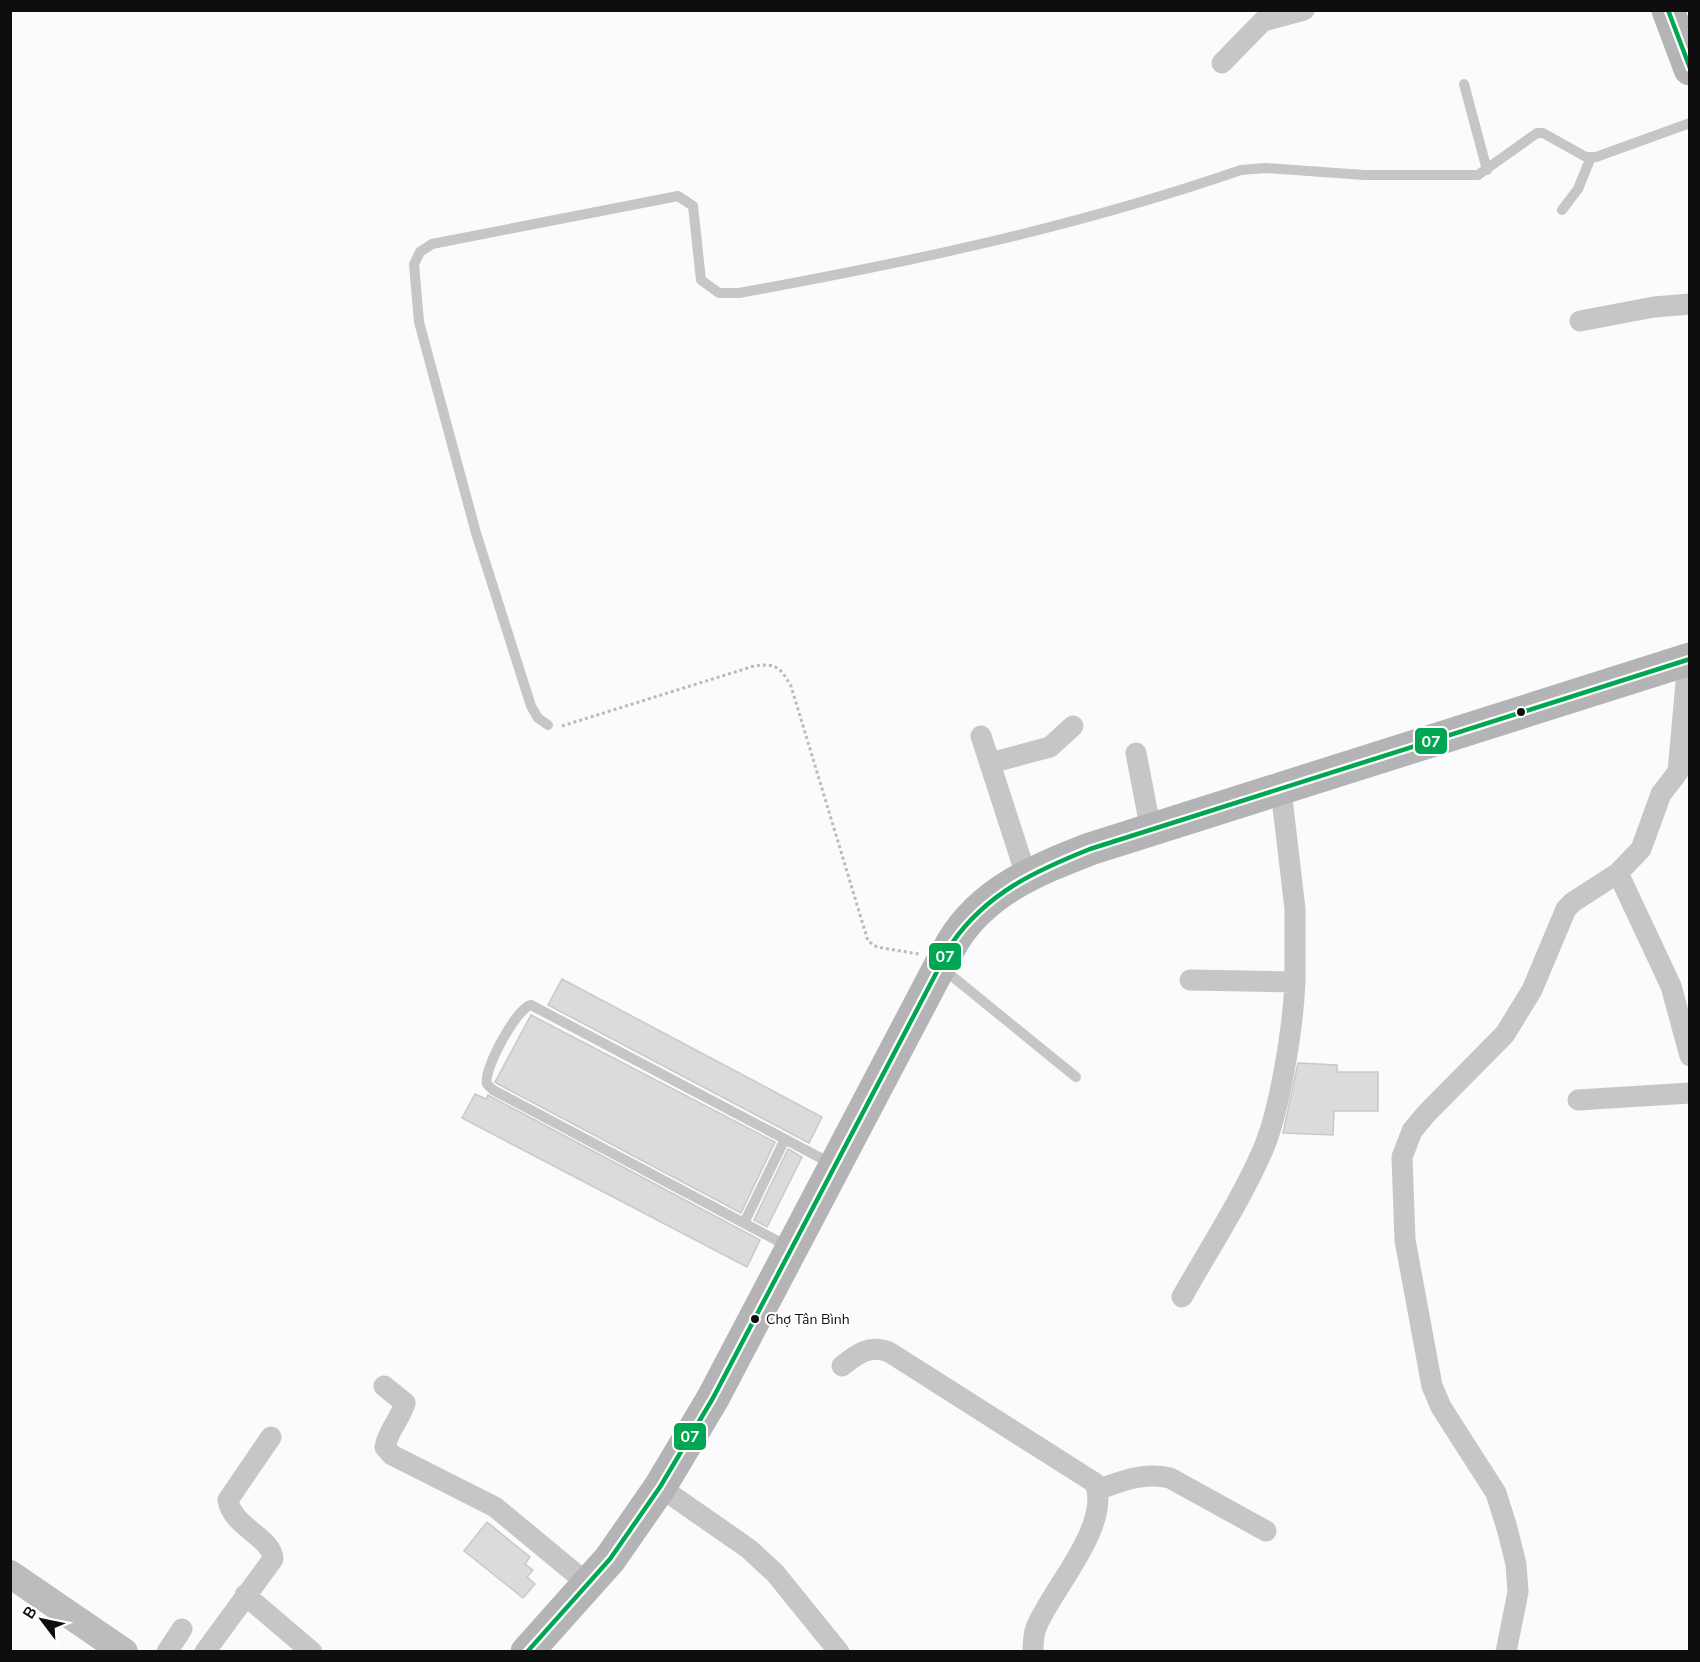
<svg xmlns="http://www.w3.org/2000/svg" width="1700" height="1662" font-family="'Nunito Sans',sans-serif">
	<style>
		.building { fill: #dbdadd; stroke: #c9c8ca; stroke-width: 1.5 }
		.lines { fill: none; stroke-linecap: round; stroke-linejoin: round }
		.path { stroke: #bbbabc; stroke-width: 3; stroke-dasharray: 3 3; stroke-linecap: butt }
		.service { stroke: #c6c5c7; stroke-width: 10 }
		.minor { stroke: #c6c5c7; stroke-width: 21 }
		.secondary { stroke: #bcbbbd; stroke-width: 28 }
		.primary { stroke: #b4b4b6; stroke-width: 33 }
		.bus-1-casing { stroke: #fff; stroke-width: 9 }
		.bus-1 { stroke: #00a651; stroke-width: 4.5 }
		.bus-dot { fill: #0e0d10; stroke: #fff; stroke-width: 2 }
		.labels { text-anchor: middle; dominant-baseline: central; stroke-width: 4.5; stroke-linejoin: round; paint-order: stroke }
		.bus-label { font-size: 14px; fill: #0e0d10; stroke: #fff; text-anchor: start }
		.line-badge { stroke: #fff; stroke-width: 2 }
		.badge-label { font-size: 16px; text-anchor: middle; font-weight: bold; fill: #fff }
	</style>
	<rect width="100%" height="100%" fill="#fbfafd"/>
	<path class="building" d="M562,979l260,138 -13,26 -261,-138z
		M531,1015l244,127 -34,71 -243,-129 -3,-2z
		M1298,1063l39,2v7h41v39h-44l-1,24 -50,-2z
		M475,1094l11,5 2,-4 272,145 -13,27 -285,-149z
		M788,1149l14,8 -35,70 -13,-7z
		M487,1522l43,35 -5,7 8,6 -6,7 8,7 -12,14 -59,-47z"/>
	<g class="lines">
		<path class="path" d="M562,726l192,-60c22,-3 26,1 37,20l77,255 9,6 42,7"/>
		<path class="service" d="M1464,84l23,86
			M1562,210l16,-21 13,-32
			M548,725l-10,-7 -7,-12 -55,-173 -57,-211 -5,-58 6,-12 12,-8 246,-48 15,10 8,74 18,13h20c171,-31 337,-66 502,-123l25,-2 98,7h114l59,-42h6l43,24h10l94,-34
			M942,968l134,109
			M744,1223l41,-84
			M789,1247l-296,-157 -6,-6c-4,-15 30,-76 44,-79l301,159"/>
		<path class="minor" d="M1222,63l41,-42 41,-11
			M1580,321l74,-14 36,-3
			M981,736l45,139
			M1136,753l15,78
			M990,763l60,-16 23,-21
			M1618,873l53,113 19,70
			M1190,980l105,2v-73l-14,-119
			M1578,1100l112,-7
			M1182,1297c27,-48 58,-95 80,-145 18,-40 31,-125 33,-170
			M842,1366c15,-12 28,-22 47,-14l206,131c17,43 -45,108 -59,145 -3,8 -3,16 -3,24
			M384,1386l21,17c-5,17 -17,27 -20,44l7,8 103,52 93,77
			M660,1487l89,62 26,24 64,79
			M1097,1490c25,-9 46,-18 73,-12l96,53
			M245,1595l67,57
			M167,1652l15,-23
			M205,1652l68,-93c-1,-22 -41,-32 -45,-59l43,-63
			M1506,1652l12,-60 -2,-28 -9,-36 -11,-35 -55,-86 -9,-21 -27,-146 -3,-83 10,-26 14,-17 79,-80 27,-44 34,-81 7,-7 45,-29 23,-24 20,-55 17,-22 10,-112"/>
		<path class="secondary" d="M10,1574l114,78"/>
		<path class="primary" d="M1668,10l22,59
			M527,1652l83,-93 50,-72 53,-89 239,-455c31,-52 84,-73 138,-94l600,-190"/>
		<defs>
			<path id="bus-1" d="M1668,10l22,58
				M527,1652l83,-93 50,-72 53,-89 239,-455c35,-50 83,-72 138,-94l600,-190"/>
		</defs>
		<use href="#bus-1" class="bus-1-casing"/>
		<use href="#bus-1" class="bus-1"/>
	</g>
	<g class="bus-dot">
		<circle cx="1521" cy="712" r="5"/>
		<circle cx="755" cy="1319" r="5"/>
	</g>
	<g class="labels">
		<g class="bus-label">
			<text x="766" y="1319">Chợ Tân Bình</text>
		</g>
	</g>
	<g class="line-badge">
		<rect x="1414" y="727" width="34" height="28" rx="6" fill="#00a651"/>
		<rect x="928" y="942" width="34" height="29" rx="6" fill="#00a651"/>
		<rect x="673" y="1422" width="34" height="29" rx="6" fill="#00a651"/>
	</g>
	<g class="badge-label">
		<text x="1431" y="747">07</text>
		<text x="945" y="962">07</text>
		<text x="690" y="1442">07</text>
	</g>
	<rect width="1700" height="1662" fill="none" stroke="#0e0d10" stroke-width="24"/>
	<g transform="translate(42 1620) rotate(302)" stroke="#ffffff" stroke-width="4.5" paint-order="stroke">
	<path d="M0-4.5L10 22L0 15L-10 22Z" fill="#0e0d10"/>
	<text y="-9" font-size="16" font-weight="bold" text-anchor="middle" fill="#0e0d10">B</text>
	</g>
</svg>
